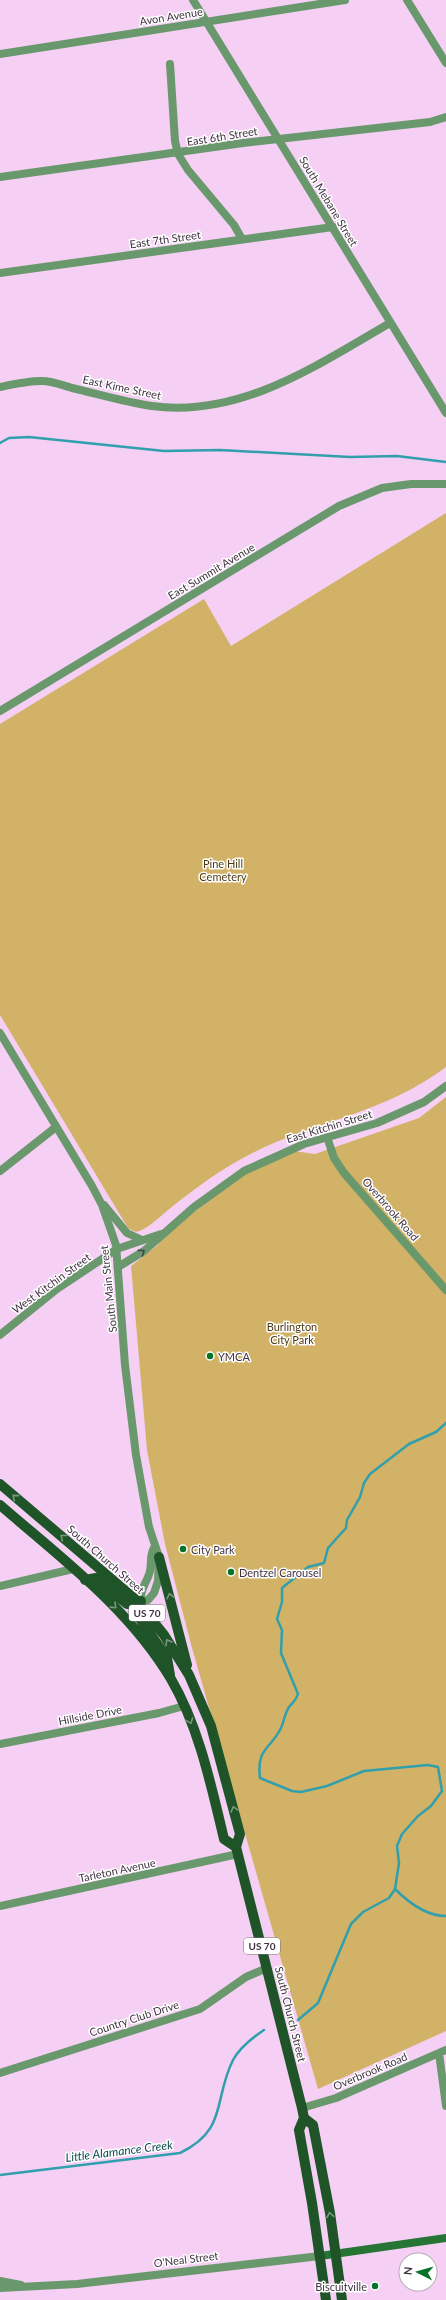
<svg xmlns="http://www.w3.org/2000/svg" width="446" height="2300" font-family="Lato,sans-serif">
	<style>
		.green { fill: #d2b266 }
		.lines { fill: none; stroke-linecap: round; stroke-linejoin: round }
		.stream { stroke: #319fac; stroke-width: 2.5 }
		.minor { stroke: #69986d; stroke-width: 8 }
		.tertiary { stroke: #69986d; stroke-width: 8 }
		.secondary { stroke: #267535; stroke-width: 8 }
		.primary { stroke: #1e5427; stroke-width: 10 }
		.oneway { stroke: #49464a }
		.oneway2 { stroke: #78987d }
		.poi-dot { fill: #027327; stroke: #fff; stroke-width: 1.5 }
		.labels { text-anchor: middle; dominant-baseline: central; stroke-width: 3; stroke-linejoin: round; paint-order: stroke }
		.shield { fill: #fff; stroke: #7a707a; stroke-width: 1 }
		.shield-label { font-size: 10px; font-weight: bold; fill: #413241 }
		.street-label { font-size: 11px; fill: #413241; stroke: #fff }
		.park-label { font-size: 11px; fill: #4c3c13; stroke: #fff }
		.poi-label { font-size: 11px; fill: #413241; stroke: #fff; text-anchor: start }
		.water-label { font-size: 12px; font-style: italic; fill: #0f4e55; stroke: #fff }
	</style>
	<rect width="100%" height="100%" fill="#f5d0f4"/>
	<path class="green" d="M446,513v554c-66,50 -143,55 -212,96 -21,12 -42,28 -61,43 -13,10 -23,22 -37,26l-8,-4 -128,-213v-291l204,-125 27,47z
		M446,1097v934l-128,58 -126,-441 -27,-104 -18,-94 -16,-184 27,-21 5,-9 83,-64 41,-22 28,4 104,-36z"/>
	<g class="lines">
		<path class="stream" d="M0,443l9,-5 20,-1 135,14 56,-1 130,7 47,-1 49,6
			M395,1889c13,13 32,27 51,27
			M298,2020l20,-17 33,-79 12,-12 26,-14 6,-9 4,-26 -2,-17 5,-12 16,-18 13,-10 11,-15 -4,-24 -10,-2 -64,6 -37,15 -26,6 -9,-1 -32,-13c-4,-30 11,-29 21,-50 3,-7 4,-15 8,-21 4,-5 7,-6 9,-13l-17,-41 1,-23 -5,-11 5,-17v-14l26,-21 16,-4 4,-15 18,-20 1,-8 13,-23 4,-14 6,-9 39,-30 27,-12 10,-9
			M0,2175l180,-22c48,-23 33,-53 53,-93 7,-13 19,-22 31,-30"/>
		<path class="minor" d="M407,0l39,63
			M0,54l345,-54
			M170,64l5,77 3,13 10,16 46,55 8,14
			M0,273l333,-46
			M0,387c14,-3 28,-6 42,-6 10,0 20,4 30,7 26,6 53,14 80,18 89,12 165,-41 238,-83
			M0,711l339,-205 43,-18 29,-4h35
			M327,1137l7,21 10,15 102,117
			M0,1171l56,-44
			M118,1267l26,-16 50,-44 50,-36 60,-27 73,-21 47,-21 22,-16
			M0,1335l57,-46 60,-40 44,-15
			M0,1586l73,-17
			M0,1744l159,-31 25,-7
			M439,2053l7,53
			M302,2108l34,-10 110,-48"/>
		<path class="tertiary" d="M193,0l253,413
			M0,177l243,-34 187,-21 16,-5
			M0,1033l92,153 10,19 14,40 9,120 11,90 13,72 10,30 -1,24 -4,12 -6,7 -7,1c-2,-11 7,-20 9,-30 2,-10 -1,-16 5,-25
			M104,1205l23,28 15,7
			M0,1906l238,-52
			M0,2073l200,-64 46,-32 21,-9
			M0,2281l21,4
			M0,2288l77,-4 243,-28"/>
		<path class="secondary" d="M320,2256l126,-18"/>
		<path class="primary" d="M0,1484l135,115 29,36 25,40 22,51 29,108 -4,13 66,261 2,10 -5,12 13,73 14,97
			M0,1505c61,53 129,103 171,174 28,48 40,106 53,160l12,8
			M159,1557l28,108
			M85,1580l11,-2 31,26 10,1
			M141,1601l-4,4 1,11 29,42 3,17
			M304,2118l9,7 17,88 12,87"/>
	</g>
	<defs><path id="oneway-chevron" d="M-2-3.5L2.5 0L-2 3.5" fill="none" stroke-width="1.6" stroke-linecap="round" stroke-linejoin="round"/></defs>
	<use class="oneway" href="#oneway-chevron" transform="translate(142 1252) rotate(-36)"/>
	<g class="oneway2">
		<use href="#oneway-chevron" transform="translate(15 1497) rotate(-140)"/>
		<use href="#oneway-chevron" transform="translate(63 1537) rotate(-141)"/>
		<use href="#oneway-chevron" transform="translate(170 1596) rotate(-103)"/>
		<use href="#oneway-chevron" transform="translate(114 1606) rotate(44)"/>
		<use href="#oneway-chevron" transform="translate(168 1642) rotate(-121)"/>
		<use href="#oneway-chevron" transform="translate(190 1721) rotate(70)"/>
		<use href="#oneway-chevron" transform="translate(234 1809) rotate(-105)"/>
		<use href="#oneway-chevron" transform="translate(330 2215) rotate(-99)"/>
	</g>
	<g class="poi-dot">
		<circle cx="210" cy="1356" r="4"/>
		<circle cx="183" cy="1549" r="4"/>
		<circle cx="231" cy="1572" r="4"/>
		<circle cx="375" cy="2286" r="4"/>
	</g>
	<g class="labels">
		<g class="shield">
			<rect x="129" y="1605" width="36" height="16" rx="3"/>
			<rect x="244" y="1938" width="36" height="16" rx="3"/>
		</g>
		<g class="shield-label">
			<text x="147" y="1613">US 70</text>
			<text x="262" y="1946">US 70</text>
		</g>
		<g class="street-label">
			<text transform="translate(171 16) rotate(-9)">Avon Avenue</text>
			<text transform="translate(222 136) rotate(-9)">East 6th Street</text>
			<text transform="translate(329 201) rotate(59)">South Mebane Street</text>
			<text transform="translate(165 239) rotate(-8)">East 7th Street</text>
			<text transform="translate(122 387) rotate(12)">East Kime Street</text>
			<text transform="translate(211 571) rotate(-31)">East Summit Avenue</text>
			<text transform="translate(329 1126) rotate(-17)">East Kitchin Street</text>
			<text transform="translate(391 1209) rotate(49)">Overbrook Road</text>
			<text transform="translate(51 1283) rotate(-36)">West Kitchin Street</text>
			<text transform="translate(108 1289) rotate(-96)">South Main Street</text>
			<text transform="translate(106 1559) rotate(41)">South Church Street</text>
			<text transform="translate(90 1715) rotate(-11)">Hillside Drive</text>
			<text transform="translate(117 1870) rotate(-12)">Tarleton Avenue</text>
			<text transform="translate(291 2014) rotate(76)">South Church Street</text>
			<text transform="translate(134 2018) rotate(-18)">Country Club Drive</text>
			<text transform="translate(370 2071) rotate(-23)">Overbrook Road</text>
			<text transform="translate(186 2259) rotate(-7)">O'Neal Street</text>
		</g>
		<g class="park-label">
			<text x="223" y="863">Pine Hill<tspan x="223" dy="13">Cemetery</tspan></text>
			<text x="292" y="1326">Burlington<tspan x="292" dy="13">City Park</tspan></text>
		</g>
		<g class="poi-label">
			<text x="218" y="1356">YMCA</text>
			<text x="191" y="1549">City Park</text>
			<text x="239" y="1572">Dentzel Carousel</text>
			<text x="367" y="2286" text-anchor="end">Biscuitville</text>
		</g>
		<g class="water-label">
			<text transform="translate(119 2151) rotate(-7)">Little Alamance Creek</text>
		</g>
	</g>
	<g transform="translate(418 2272) rotate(276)"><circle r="19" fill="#ffffff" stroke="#b3adb3"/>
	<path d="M0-3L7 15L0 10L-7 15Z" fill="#027327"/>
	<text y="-6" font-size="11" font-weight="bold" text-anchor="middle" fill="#413241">N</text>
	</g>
</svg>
